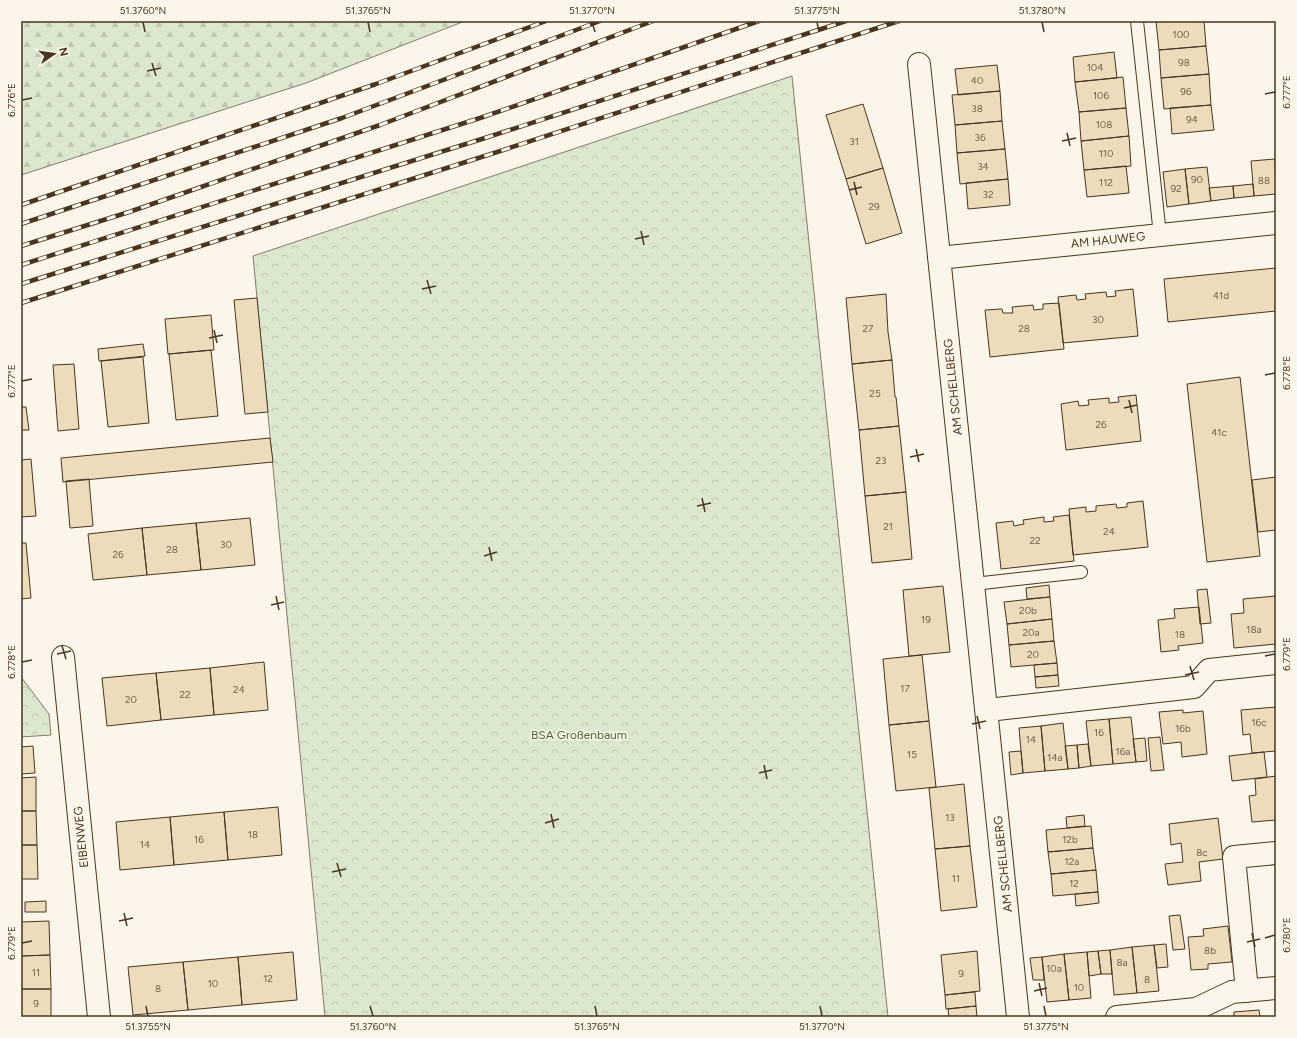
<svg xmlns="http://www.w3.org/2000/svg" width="1297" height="1038" font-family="Figtree,sans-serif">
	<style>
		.forest { fill: url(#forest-firs); stroke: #887966 }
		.park { fill: url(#park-crowns); stroke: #887966 }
		.building { fill: #ecdcbc; stroke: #4a3520 }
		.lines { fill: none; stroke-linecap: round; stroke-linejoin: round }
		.service-casing { stroke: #4a3520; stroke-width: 14 }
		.minor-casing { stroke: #4a3520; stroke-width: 24 }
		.service { stroke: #fbf6e9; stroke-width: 12 }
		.minor { stroke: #fbf6e9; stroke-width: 22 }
		.rail-casing { stroke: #4a3520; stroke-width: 4.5 }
		.rail { stroke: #fbf6e9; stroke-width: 3; stroke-dasharray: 9; stroke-linecap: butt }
		.ticks { fill: none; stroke: #4a3520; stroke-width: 1.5 }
		.labels { text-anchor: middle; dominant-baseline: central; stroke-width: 3; stroke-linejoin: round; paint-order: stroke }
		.number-label { font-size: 10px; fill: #725f47 }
		.street-label { font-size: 12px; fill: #4a3520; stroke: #fbf6e9 }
		.park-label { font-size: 12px; fill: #436837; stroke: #fbf6e9 }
		.neatline { fill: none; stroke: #4a3520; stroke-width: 1.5 }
		.ticks-label { font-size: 10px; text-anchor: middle; fill: #4a3520 }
	</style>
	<defs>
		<pattern id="forest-firs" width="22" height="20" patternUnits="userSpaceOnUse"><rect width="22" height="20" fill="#dce7d0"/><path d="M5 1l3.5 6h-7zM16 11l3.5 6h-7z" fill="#bec7b2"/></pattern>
		<pattern id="park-crowns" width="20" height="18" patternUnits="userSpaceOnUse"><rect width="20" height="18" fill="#dce7d0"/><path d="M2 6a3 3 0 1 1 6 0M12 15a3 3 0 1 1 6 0" fill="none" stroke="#bec7b2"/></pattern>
	</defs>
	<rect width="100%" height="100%" fill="#fbf6e9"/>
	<path class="forest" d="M21,21h444l-159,62 -285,92z"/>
	<path class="park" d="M792,76l96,941h-563l-72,-761z
		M21,677l28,37 2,21 -30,2z"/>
	<path class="building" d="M1156,21h48l2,25 -47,4z
		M1206,46l3,28 -48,4 -2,-28z
		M1114,52l3,26 -42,4 -2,-25z
		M997,65l3,26 -42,4 -3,-26z
		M1209,74l2,31 -47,4 -3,-31z
		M1123,77l3,31 -47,4 -4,-30z
		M1000,91l2,30 -47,4 -3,-30z
		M863,104l20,64 -37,11 -20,-64z
		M1211,105l3,25 -42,4 -2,-26z
		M1126,108l3,28 -48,5 -2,-29z
		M1002,121l3,28 -48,4 -2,-28z
		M1129,136l2,30 -47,4 -3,-29z
		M1005,149l3,30 -48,5 -3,-31z
		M1275,159l1,35 -22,2 -3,-35z
		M1126,166l3,27 -42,4 -3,-27z
		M1207,167l4,34 -22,3 -4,-35z
		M883,168l19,65 -36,11 -20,-65z
		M1185,169l4,35 -22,3 -4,-35z
		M1008,179l2,26 -42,4 -2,-26z
		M1253,184l1,12 -20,2 -1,-12z
		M1233,186l1,12 -23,3 -2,-13z
		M1276,268v43l-108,11 -4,-43z
		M1133,289l5,47 -75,7 -5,-46 18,-2 1,5 9,-1 -1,-5 21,-2 1,5 9,-1 -1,-5z
		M886,294l2,38 4,28 -40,4 -6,-66z
		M257,298l11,114 -23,2 -11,-114z
		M1059,303l5,46 -74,8 -5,-47 17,-1 1,4h10l-1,-6 21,-2 1,5 9,-1v-5z
		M211,315l3,35 -46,4 -3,-35z
		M143,344l2,12 -46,5 -1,-12z
		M211,350l7,66 -42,4 -7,-66z
		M143,357l6,66 -41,4 -7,-66z
		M892,360l3,37h1l3,29 -40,4 -7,-66z
		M74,364l5,65 -21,2 -5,-66z
		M1240,377l20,179 -53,6 -20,-178z
		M1136,395l5,46 -75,9 -5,-46 17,-3 1,5 10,-1 -1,-5 21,-2v5l10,-1 -1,-5z
		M21,407h5l3,23h-8z
		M899,426l7,66 -41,4 -6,-66z
		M270,438l3,24 -210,20 -2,-24z
		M31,459l5,57 -15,1v-57z
		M1276,477v53l-18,2 -6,-52z
		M89,479l4,47 -23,2 -4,-47z
		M906,492l6,67 -40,4 -7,-67z
		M1143,501l5,46 -75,8 -4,-46 17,-2v5l10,-1v-5l20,-2 1,4 10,-1v-4z
		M1069,515l5,46 -73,8 -5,-46 17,-2 1,5 10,-2 -1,-4 21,-3v5l10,-1 -1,-4z
		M250,518l5,47 -54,5 -5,-47z
		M196,523l5,47 -54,5 -5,-47z
		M142,528l5,47 -54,5 -5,-46z
		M21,543h5l5,55 -10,1z
		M1049,585l1,12 -23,2 -1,-11z
		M943,586l7,66 -41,4 -6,-66z
		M1207,589l4,34 -11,1 -3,-34z
		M1276,596v48l-42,4 -3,-34 13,-1 -1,-14z
		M1050,597l2,22 -45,5 -3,-22z
		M1199,607l4,36 -25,3 1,4 -18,2 -3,-32 17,-2 -1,-9z
		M1052,619l2,22 -45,4 -2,-21z
		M1054,641l3,22 -46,4 -2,-22z
		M922,655l7,66 -40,4 -6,-66z
		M264,662l4,48 -54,5 -4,-47z
		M1057,663l1,12 -23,2 -1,-12z
		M210,668l4,47 -53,5 -5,-47z
		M156,673l5,47 -54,6 -5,-48z
		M1058,675l1,11 -23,2 -1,-11z
		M1276,707v44l-24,2 -2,-19 -7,1 -2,-25z
		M1183,710v3l20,-2 4,43 -25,3 -1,-15 -18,2 -4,-32z
		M1131,717l5,45 -23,2 -4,-45z
		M1109,719l4,45 -22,2 -5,-45z
		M929,721l7,66 -40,4 -7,-66z
		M1063,723l5,46 -23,2 -4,-45z
		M1041,726l4,45 -22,2 -4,-45z
		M1160,737l4,33 -13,1 -3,-33z
		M1145,738l2,23 -11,1 -3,-23z
		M1088,744l3,22 -12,2 -2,-23z
		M1077,745l2,23 -11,1 -3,-23z
		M33,746l2,27 -14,1v-27z
		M1021,751l2,22 -12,2 -2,-23z
		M1264,752l3,25 -35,4 -3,-25z
		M1276,776v44l-24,2 -3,-26 7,-1 -1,-16z
		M36,777v34h-15v-33z
		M964,784l6,62 -35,3 -6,-61z
		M278,807l4,48 -54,5 -4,-48z
		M21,811h15l1,34h-16z
		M224,812l4,48 -54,5 -4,-48z
		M1084,815l1,11 -18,2 -1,-11z
		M170,817l4,48 -54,5 -4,-48z
		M1218,818l5,41 -24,3 2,19 -33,4 -3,-21 18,-2 -2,-19 -10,2 -2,-21z
		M1091,826l2,22 -45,4 -2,-22z
		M21,845h16l1,34h-17z
		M970,846l7,61 -36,4 -6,-62z
		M1093,848l3,22 -45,4 -3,-22z
		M1096,870l2,22 -45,4 -2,-22z
		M1098,892l1,11 -23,3 -1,-12z
		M46,901v11h-21v-10z
		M1180,915l5,34 -12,1 -4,-34z
		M49,921l1,34 -29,1v-34z
		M1228,926l4,36 -24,2v5l-17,1 -3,-33 16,-1 -1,-7z
		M1166,944l2,23 -11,1 -3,-23z
		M1154,945l5,46 -22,2 -5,-46z
		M1132,947l5,46 -23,2 -4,-45z
		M1110,950l2,24h-11l-3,-23z
		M977,951l3,40 -35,4 -4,-40z
		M1098,951l3,23 -12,2 -2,-24z
		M293,952l4,48 -55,5 -4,-48z
		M1087,952l4,46 -22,2 -5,-46z
		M1064,954l5,46 -22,2 -5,-45z
		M50,955l1,34h-30v-33z
		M238,957l4,48 -54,5 -5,-48z
		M1042,957l2,23h-11l-3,-22z
		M183,962l5,48 -55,5 -5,-48z
		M21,989h30v28h-30z
		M975,992l1,14 -30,3 -1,-14z
		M976,1006l1,11h-28l-1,-8z
		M1259,1010l1,7h-26v-5z"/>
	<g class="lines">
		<defs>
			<path id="service" d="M1137,21l23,214
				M974,584l107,-12"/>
			<path id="minor" d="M919,64l99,953
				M939,258l337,-35
				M63,657l36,360
				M988,710l206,-23 15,-17 67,-7
				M1247,991l-13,-134 42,-4
				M1117,1017l79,-8 36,-17 44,-4"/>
		</defs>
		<use href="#service" class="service-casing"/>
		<use href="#minor" class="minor-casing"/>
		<use href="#service" class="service"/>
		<use href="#minor" class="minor"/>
		<defs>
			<path id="rail" d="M21,205l355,-121 170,-63
				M21,224l321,-106 258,-97
				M21,246l108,-34 251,-87 273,-104
				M21,265l459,-147 279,-97
				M21,284l464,-146 361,-117
				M21,303l470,-149 408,-133"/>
		</defs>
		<use href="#rail" class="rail-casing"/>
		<use href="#rail" class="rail"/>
	</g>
	<path class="ticks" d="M143,22l2,10M368,22l2,10M592,22l3,10M817,22l2,10M1042,22l2,10M152,63l4,13M147,71l14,-3M1265,94l10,-2M22,100l10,-2M1067,133l3,13M1062,141l14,-3M854,182l3,13M849,190l13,-3M641,231l3,14M635,239l14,-3M427,280l4,14M422,289l14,-3M214,330l3,13M209,338l14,-3M1265,375l10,-2M22,381l10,-2M1129,400l3,13M1124,408l13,-3M916,449l3,13M910,457l14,-3M702,498l3,14M697,506l14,-3M489,547l3,14M484,556l13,-4M276,596l3,14M271,605l13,-3M62,646l4,13M57,654l14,-3M1265,656l10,-2M22,662l10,-2M1190,666l4,14M1185,675l14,-3M977,716l3,13M972,724l14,-3M764,765l3,14M759,773l13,-3M551,814l3,14M545,823l14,-4M337,863l4,14M332,872l14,-3M124,913l3,13M119,921l14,-3M1252,933l3,14M1265,938l10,-3M1247,942l13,-3M22,943l10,-2M1039,983l3,13M1034,991l13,-3M146,1006l2,10M370,1006l3,10M595,1006l2,10M820,1006l2,10M1044,1006l2,10"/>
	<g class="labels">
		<g class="number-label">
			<text x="1181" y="34">100</text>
			<text x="1184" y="62">98</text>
			<text x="1095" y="67">104</text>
			<text x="977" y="80">40</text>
			<text x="1186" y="91">96</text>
			<text x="1101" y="95">106</text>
			<text x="977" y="108">38</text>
			<text x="1192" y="119">94</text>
			<text x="1104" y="124">108</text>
			<text x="980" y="137">36</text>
			<text x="854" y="141">31</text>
			<text x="1106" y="153">110</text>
			<text x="983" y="166">34</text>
			<text x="1197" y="179">90</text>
			<text x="1264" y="180">88</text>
			<text x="1106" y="182">112</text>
			<text x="1176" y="188">92</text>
			<text x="988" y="194">32</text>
			<text x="874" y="206">29</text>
			<text x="1221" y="295">41d</text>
			<text x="1098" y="319">30</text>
			<text x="868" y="328">27</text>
			<text x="1024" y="328">28</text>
			<text x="875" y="393">25</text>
			<text x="1101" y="424">26</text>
			<text x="1219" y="432">41c</text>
			<text x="881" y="460">23</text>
			<text x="888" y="526">21</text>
			<text x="1109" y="531">24</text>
			<text x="1035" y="540">22</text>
			<text x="226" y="544">30</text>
			<text x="172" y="549">28</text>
			<text x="118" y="554">26</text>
			<text x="1028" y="610">20b</text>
			<text x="926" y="619">19</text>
			<text x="1254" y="629">18a</text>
			<text x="1031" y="632">20a</text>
			<text x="1180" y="634">18</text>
			<text x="1033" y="654">20</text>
			<text x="905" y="688">17</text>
			<text x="239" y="689">24</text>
			<text x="185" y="694">22</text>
			<text x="131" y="699">20</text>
			<text x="1259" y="722">16c</text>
			<text x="1183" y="728">16b</text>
			<text x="1099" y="732">16</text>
			<text x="1031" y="739">14</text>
			<text x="1123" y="751">16a</text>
			<text x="912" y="754">15</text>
			<text x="1055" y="757">14a</text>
			<text x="950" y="817">13</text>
			<text x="253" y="834">18</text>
			<text x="199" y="839">16</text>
			<text x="1070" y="839">12b</text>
			<text x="145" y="844">14</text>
			<text x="1202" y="852">8c</text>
			<text x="1072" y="861">12a</text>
			<text x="956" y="878">11</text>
			<text x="1074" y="883">12</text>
			<text x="1210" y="950">8b</text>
			<text x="1122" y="962">8a</text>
			<text x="1054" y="968">10a</text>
			<text x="36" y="972">11</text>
			<text x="961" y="973">9</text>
			<text x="268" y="978">12</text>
			<text x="1147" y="979">8</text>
			<text x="213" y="983">10</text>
			<text x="1079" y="987">10</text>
			<text x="158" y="988">8</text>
			<text x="36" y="1003">9</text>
		</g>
		<g class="street-label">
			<text transform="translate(1108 240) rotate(-6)">AM HAUWEG</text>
			<text transform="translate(953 387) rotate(-96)">AM SCHELLBERG</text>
			<text transform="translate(81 837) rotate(-96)">EIBENWEG</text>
			<text transform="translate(1003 864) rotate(-96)">AM SCHELLBERG</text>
		</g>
		<g class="park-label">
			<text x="579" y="735">BSA Großenbaum</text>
		</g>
	</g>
	<rect width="1297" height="1038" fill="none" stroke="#fbf6e9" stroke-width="44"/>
	<g transform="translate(54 54) rotate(77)" stroke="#fbf6e9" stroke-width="3" paint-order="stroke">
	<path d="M0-3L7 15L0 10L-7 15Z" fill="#4a3520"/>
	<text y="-6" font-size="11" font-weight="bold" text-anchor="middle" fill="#4a3520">N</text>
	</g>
	<rect x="22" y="22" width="1253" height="994" class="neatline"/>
	<g class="ticks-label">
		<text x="143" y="14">51.3760°N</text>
		<text x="368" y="14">51.3765°N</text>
		<text x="592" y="14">51.3770°N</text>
		<text x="817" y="14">51.3775°N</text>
		<text x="1042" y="14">51.3780°N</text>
		<text transform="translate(1286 92) rotate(-90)" y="4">6.777°E</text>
		<text transform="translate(11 100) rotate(-90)" y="4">6.776°E</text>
		<text transform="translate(1286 373) rotate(-90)" y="4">6.778°E</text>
		<text transform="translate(11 381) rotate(-90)" y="4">6.777°E</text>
		<text transform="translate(1286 654) rotate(-90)" y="4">6.779°E</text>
		<text transform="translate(11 662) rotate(-90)" y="4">6.778°E</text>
		<text transform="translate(1286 935) rotate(-90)" y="4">6.780°E</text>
		<text transform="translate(11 943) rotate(-90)" y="4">6.779°E</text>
		<text x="148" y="1030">51.3755°N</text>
		<text x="373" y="1030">51.3760°N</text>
		<text x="597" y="1030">51.3765°N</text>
		<text x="822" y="1030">51.3770°N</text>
		<text x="1046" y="1030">51.3775°N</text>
	</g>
</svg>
